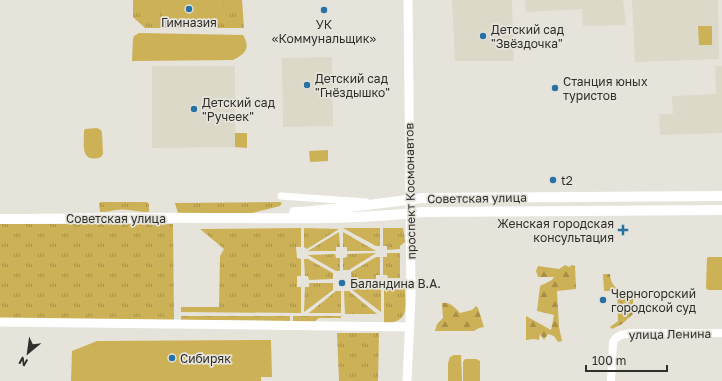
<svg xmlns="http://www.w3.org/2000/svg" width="722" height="381" font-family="'Golos Text',sans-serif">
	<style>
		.built { fill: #dcd9c9 }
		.grass { fill: url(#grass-tufts) }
		.forest { fill: url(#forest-firs) }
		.park { fill: #ccb156 }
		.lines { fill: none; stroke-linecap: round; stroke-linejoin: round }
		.minor { stroke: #fff; stroke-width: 7 }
		.tertiary { stroke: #fff; stroke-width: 8 }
		.secondary { stroke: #fff; stroke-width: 9 }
		.primary { stroke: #fff; stroke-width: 10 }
		.poi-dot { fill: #2772a5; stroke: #e6e3db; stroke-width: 1.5 }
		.labels { text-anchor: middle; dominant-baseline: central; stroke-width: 3.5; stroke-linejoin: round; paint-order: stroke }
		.poi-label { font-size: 12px; fill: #302f2c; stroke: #e6e3db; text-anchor: start }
		.street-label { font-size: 12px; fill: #302f2c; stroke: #e6e3db }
	</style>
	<defs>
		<pattern id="grass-tufts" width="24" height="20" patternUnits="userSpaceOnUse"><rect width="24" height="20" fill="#ccb156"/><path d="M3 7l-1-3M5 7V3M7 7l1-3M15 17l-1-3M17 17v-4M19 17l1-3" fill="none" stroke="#a69047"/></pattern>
		<pattern id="forest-firs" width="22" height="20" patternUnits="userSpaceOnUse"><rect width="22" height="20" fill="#ccb156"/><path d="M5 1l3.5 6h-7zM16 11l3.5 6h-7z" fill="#a69047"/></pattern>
	</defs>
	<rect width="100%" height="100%" fill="#e6e3db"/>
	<path class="built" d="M452,0h60l2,61h-59z
		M525,0h98l3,25 -43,1 -1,-17 -55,3 -1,-1z
		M632,0h86l1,59 -84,3z
		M332,57l1,69 -50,1 -1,-69z
		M152,66h83v81l-83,1z
		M715,66h7v67l-62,2 -1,-21h14l-1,-18 44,-2z"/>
	<path class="grass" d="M133,0h109l2,28h-99l-12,-11z
		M101,202h46l2,2v7l-1,1c-11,0 -22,-4 -32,-2 -6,1 -10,2 -16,2l-1,-9z
		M280,202l2,1 -2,3 -28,7h-74l-3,-10z
		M0,224h173l1,98 -174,-4z
		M301,228v19h-5l1,11 4,1v17h-4v11h4v26l-120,-1v-5h38l1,-51 4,-7 -24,-20z
		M304,228l35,1 -32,20 -3,-2z
		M343,228h37v18h-4z
		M383,228h20l1,5 1,9 -5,4v3l-13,1v-4h-4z
		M339,232l1,15h-4v4h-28z
		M343,232l33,19h-29v-4h-4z
		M376,253l-27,17h-6v-12l4,-1v-3z
		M387,253h13v25h-12l-1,-3h-4v-18h4z
		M335,254l1,4h4v13h-4l-28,-16z
		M376,257h4v18h-4v4h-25v-7z
		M304,259h4l25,14v6l-24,1 -1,-4h-3z
		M388,281h13v5l4,3c0,21 5,32 -21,35v-38h4z
		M351,282h26v4h4v26l-30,-23z
		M309,283h24v7l-29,22 1,-25h4z
		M336,291h5v22h-32z
		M344,291h5l28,23h-32z
		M181,316h109v5l-109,-1z
		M293,316h48v2h-22l-5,4h-21z
		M337,333h42l-1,48h-39z"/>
	<path class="forest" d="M565,265l4,2 3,-2 3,1 1,23 -19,2 2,36 3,14 -4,1 -4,-6 -6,-2 -4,6 -4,-6 -1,6 -5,-1 -8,1v-24l25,14 3,-15 -17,-4 3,-25 12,-6 2,-3h-16l-2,-6 2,-5 21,3z
		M603,274h7c0,13 13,20 23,23v17l-11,10 -10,5 -2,-2 8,-6 -1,-30h-13z
		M442,303c8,-1 12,4 18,10l12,-3 4,-4 2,2 6,19 -5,1 -5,3h-39l2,-7 6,-6z"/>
	<path class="park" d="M144,0h16v18h-16z
		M162,0h62l-1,20 -61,-1z
		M698,26h14v19h-13z
		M139,33l104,2c8,13 2,19 -10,25l-101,1 1,-22 1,-3z
		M97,128l4,2 1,3 1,21 -2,3c-21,7 -17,-12 -17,-26l1,-2z
		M235,133h12v15l-12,-1z
		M328,150v11l-18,1 -1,-11z
		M708,257h14v33h-14l-2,-2 1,-30z
		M271,340l1,37h-11v4h-190l1,-30 25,-10z
		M454,355h7l1,26h-14v-18l2,-6z
		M465,359h11l4,2v20h-17v-19z"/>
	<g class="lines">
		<path class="minor" d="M281,196l85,6"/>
		<path class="tertiary" d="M611,381l2,-39 3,-4 5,-3 11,-2h90"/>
		<path class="secondary" d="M0,322l410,5
			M407,381l4,-85 -3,-296"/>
		<path class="primary" d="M294,212c43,-2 86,-9 129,-14l299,-2
			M0,219c72,0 143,-2 215,-1 69,0 139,2 208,-6l299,-2"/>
	</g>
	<g class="poi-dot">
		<circle cx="189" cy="9" r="4"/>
		<circle cx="324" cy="10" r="4"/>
		<circle cx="483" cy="36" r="4"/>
		<circle cx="307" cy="85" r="4"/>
		<circle cx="555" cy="88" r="4"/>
		<circle cx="194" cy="109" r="4"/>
		<circle cx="553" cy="180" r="4"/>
		<path d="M621 224h4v4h4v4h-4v4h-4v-4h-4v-4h4z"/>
		<circle cx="342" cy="283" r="4"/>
		<circle cx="603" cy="300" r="4"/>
		<circle cx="172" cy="358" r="4"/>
	</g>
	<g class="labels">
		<g class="poi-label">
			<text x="189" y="22" text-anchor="middle">Гимназия</text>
			<text x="324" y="24" text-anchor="middle">УК<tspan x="324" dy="14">«Коммунальщик»</tspan></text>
			<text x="491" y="29">Детский сад<tspan x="491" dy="14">"Звёздочка"</tspan></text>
			<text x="315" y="78">Детский сад<tspan x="315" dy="14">"Гнёздышко"</tspan></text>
			<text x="563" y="81">Станция юных<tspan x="563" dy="14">туристов</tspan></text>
			<text x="202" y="102">Детский сад<tspan x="202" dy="14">"Ручеек"</tspan></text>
			<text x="561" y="180">t2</text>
			<text x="614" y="223" text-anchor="end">Женская городская<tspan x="614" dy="14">консультация</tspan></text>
			<text x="350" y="283">Баландина В.А.</text>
			<text x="611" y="293">Черногорский<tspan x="611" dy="14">городской суд</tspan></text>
			<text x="180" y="358">Сибиряк</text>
		</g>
		<g class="street-label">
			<text transform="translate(410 191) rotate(-91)">проспект Космонавтов</text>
			<text transform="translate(477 198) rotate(-1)">Советская улица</text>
			<text x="116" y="218">Советская улица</text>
			<text transform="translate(670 334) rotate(-1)">улица Ленина</text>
		</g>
	</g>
	<g transform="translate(28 353) rotate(209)" stroke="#e6e3db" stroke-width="3" paint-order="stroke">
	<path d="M0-3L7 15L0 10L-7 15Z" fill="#302f2c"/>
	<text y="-6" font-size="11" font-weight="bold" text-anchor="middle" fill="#302f2c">N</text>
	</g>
	<path d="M586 365v6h81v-6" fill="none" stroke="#302f2c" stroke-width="2"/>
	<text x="592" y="365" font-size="12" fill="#302f2c" stroke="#e6e3db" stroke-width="3" paint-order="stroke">100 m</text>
</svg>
